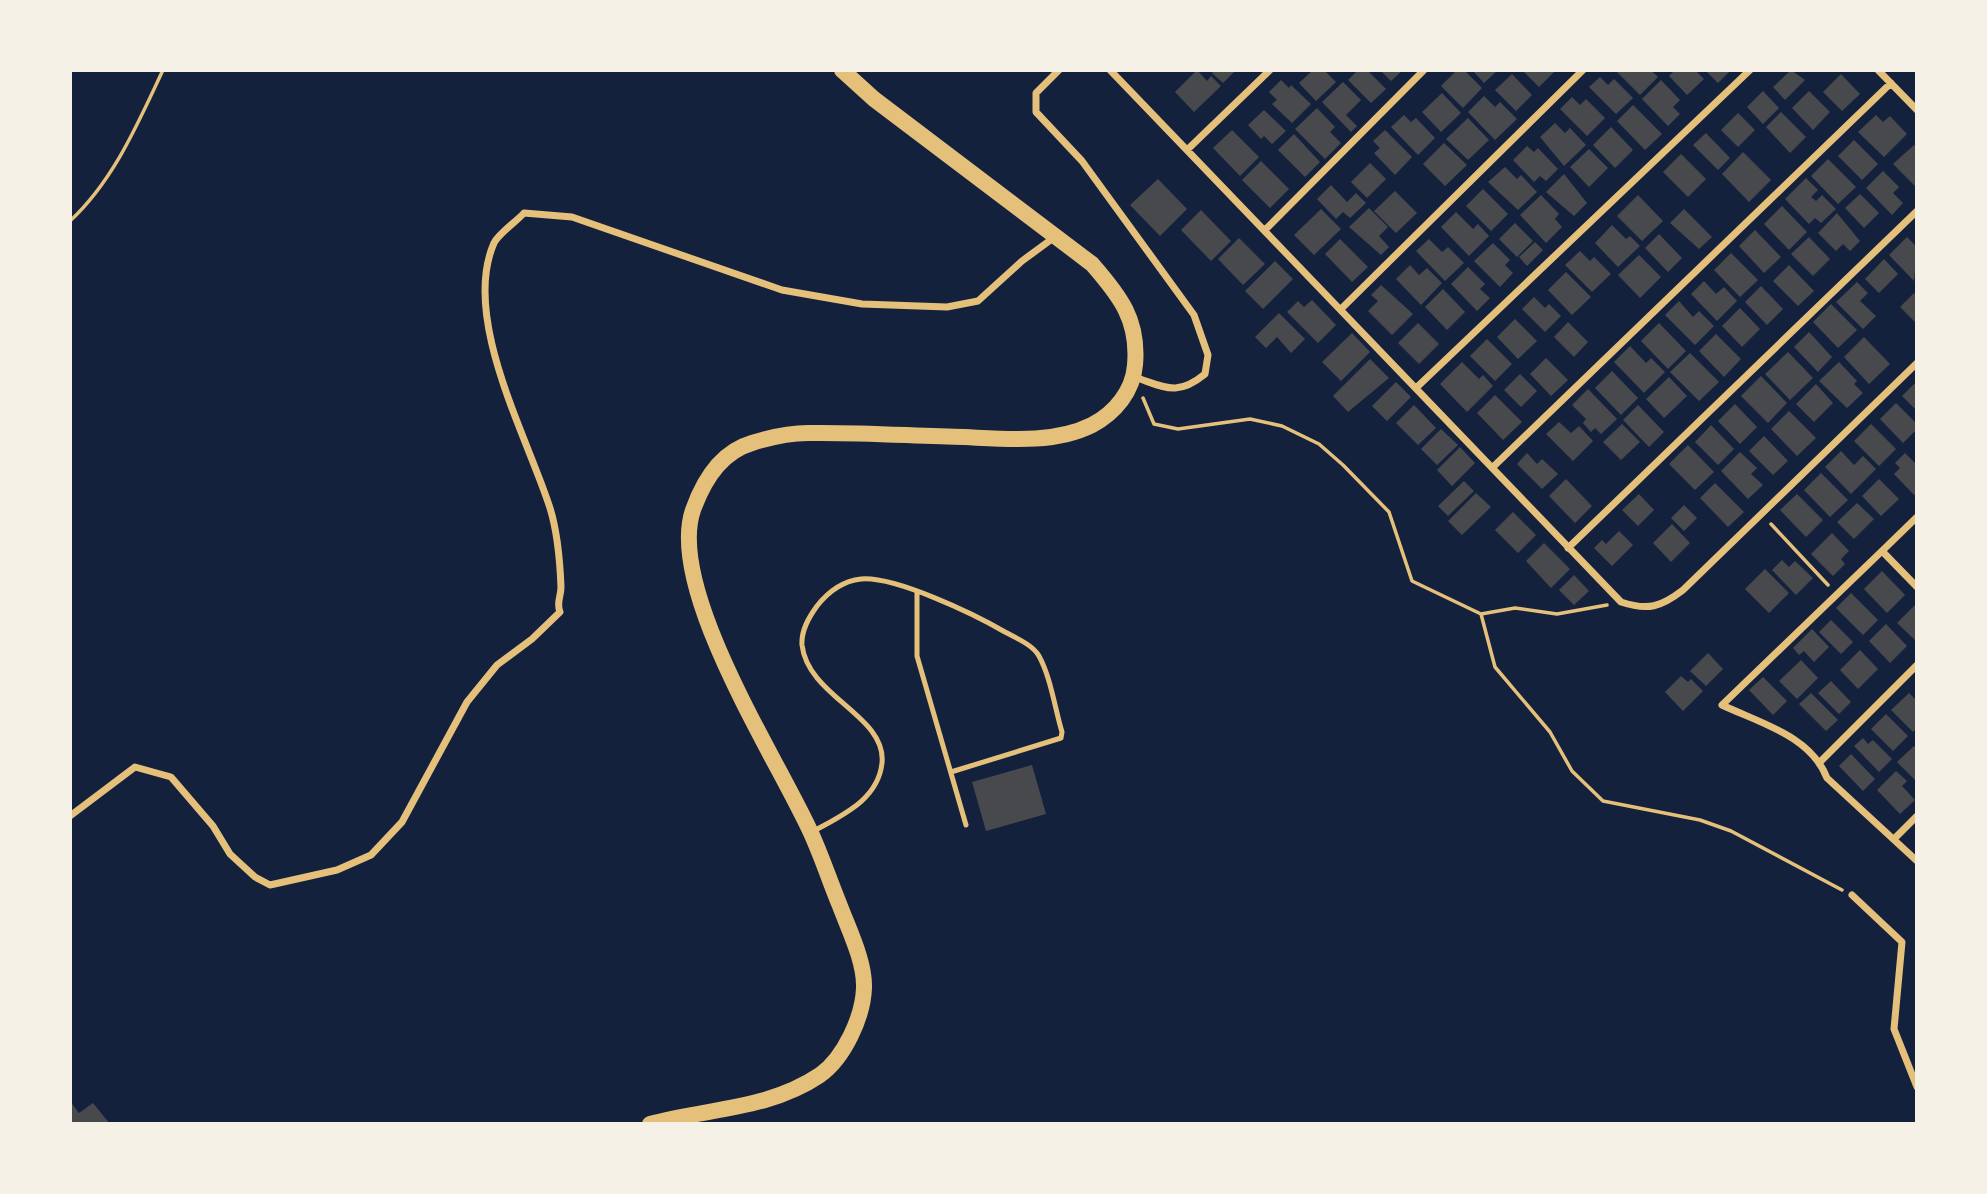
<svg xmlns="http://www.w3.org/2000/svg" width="1987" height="1194" font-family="Karla,sans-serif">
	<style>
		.building { fill: #48494c }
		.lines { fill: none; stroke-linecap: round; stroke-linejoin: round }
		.path { stroke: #e5c07b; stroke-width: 3.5 }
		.service { stroke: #e5c07b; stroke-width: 5 }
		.minor { stroke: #e5c07b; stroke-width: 7 }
		.primary { stroke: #e5c07b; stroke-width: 16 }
	</style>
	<rect width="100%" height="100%" fill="#14213d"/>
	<path class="building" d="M1197,70l10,11 4,-5 10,10 -27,26 -19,-20z
		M1215,70h21l-13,13 -11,-10z
		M1313,70h11l12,12 -20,19 -17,-18z
		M1358,70h9l19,19 -15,14 -23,-23z
		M1380,70h23l-12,11z
		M1457,70h7l18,18 -19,20 -22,-22z
		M1472,70h26l-14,13z
		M1522,70h34l-17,17z
		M1615,70h36l7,7 -18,18z
		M1675,70h20l9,9 -17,16 -18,-19z
		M1705,70h26l-13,13z
		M1791,70l14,10 -20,20 -12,-13z
		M1512,74l20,21 -16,16 -21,-21z
		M1841,74l19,20 -18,17 -19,-19z
		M1600,77l8,8 6,-6 19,19 -17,16 -27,-27z
		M1281,80l8,8 2,-3 20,19 -19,19 -20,-19 5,-4 -8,-8z
		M1661,80l19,20 -7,7 7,7 -12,12 -26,-27z
		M1343,82l18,18 -15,15 11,11 -6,6 -29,-30z
		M1763,91l16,17 -16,16 -16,-17z
		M1809,91l21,21 -17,18 -21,-22z
		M1442,93l19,20 -20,19 -19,-20z
		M1484,96l11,11 5,-5 17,17 -22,21 -27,-28z
		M1572,97l8,8 6,-6 19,19 -18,18 -27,-27z
		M1633,105l29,29 -17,16 -28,-29z
		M1317,108l18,19 -5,5 11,11 -16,16 -30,-30z
		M1264,110l22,21 -14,13 -8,-8 -3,3 -13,-14z
		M1781,112l25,25 -16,16 -24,-26z
		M1738,113l17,17 -17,17 -17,-17z
		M1404,115l7,7 5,-4 19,20 -17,17 -27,-28z
		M1876,115l7,7 7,-6 17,18 -23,23 -26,-25z
		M1468,118l21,22 -21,20 -22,-21z
		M1555,123l10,10 5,-5 16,17 -22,21 -24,-29z
		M1611,127l22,23 -18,18 -22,-23z
		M1232,130l27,27 -19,19 -27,-28z
		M1385,130l27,27 -17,18 -21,-22 6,-5 -7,-7z
		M1706,133l24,25 -12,12 -25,-25z
		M1294,134l26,28 -15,15 -27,-27z
		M1854,140l24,24 -16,16 -24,-24z
		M1444,143l23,22 -22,21 -22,-22z
		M1914,145l3,3v40l-24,-24z
		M1527,146l7,6 4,-4 20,21 -12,12 -6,-5 -6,6 -21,-22z
		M1589,149l19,19 -19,19 -19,-20z
		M1743,152l28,28 -22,22 -27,-28z
		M1681,154l25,25 -18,18 -25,-25z
		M1828,159l28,28 -18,17 -27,-28z
		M1261,161l28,28 -19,19 -28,-28z
		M1370,163l16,16 -19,19 -16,-16z
		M1505,167l12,12 4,-4 16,17 -19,18 -30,-28z
		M1883,171l16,16 -6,6 10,10 -11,12 -26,-27z
		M1564,174l23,29 -13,13 -28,-24z
		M1806,178l12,12 -7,7 5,4 6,-6 14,14 -15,14 -6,-5 -6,6 -24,-25z
		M1158,179l29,30 -27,27 -30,-31z
		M1331,185l16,17 9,-9 10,10 -16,15 -7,-6 -7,7 -19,-20z
		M1483,189l25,25 -17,17 -25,-25z
		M1395,191l22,22 -21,20 -22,-22z
		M1860,194l19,19 -15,15 -19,-20z
		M1541,195l18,19 -4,5 7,8 -16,16 -26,-28z
		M1638,195l25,26 -21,20 -25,-25z
		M1782,206l25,26 -18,18 -25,-26z
		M1369,208l19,19 -9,9 10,11 -8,8 -32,-28z
		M1321,209l20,20 -27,26 -20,-20z
		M1684,209l28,28 -13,12 -29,-26z
		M1201,210l30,31 -20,20 -30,-31z
		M1456,212l17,17 5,-5 11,12 -20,20 -28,-29z
		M1837,213l23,28 -10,10 -7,-7 -7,7 -18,-18z
		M1515,223l18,18 -16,16 -18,-18z
		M1612,225l14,14 4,-3 10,10 -22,21 -23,-24z
		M1755,230l26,27 -17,16 -25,-27z
		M1659,234l23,24 -14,14 -23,-24z
		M1809,237l21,22 -17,17 -22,-22z
		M1907,237l10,10 -3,34 -25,-26z
		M1239,238l26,26 -22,21 -25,-26z
		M1340,239l28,28 -16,15 -27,-28z
		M1429,239l13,13 6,-5 16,16 -19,18 -29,-30z
		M1535,242l8,8 -16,16 -8,-9z
		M1493,243l17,17 -5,5 8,8 -13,14 -26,-26z
		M1580,251l10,10 4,-4 17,17 -19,18 -27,-27z
		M1731,253l27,27 -18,17 -26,-27z
		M1639,255l22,22 -21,21 -22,-23z
		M1884,259l14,15 -19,19 -14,-14z
		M1275,261l18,18 -30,30 -18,-18z
		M1410,265l9,10 8,-7 15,15 -21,22 -25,-26z
		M1789,265l25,26 -16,15 -25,-25z
		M1468,267l17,17 -5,5 10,9 -13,13 -26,-27z
		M1566,272l25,25 -19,18 -24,-25z
		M1704,281l12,13 8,-7 13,14 -20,20 -26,-27z
		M1857,282l11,11 -8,8 16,15 -13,13 -27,-27z
		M1381,285l32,29 -21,21 -24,-24 10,-10 -7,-6z
		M1761,286l22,23 -16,16 -22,-23z
		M1443,289l22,23 -18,18 -22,-23z
		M1914,293l3,2v29l-17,-17z
		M1534,297l11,11 4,-4 12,12 -16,16 -23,-23z
		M1312,300l24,25 -18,18 -31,-31 11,-11 6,6z
		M1679,301l14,16 6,-6 15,15 -19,19 -30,-30z
		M1831,304l26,26 -19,18 -25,-26z
		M1740,308l20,21 -18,18 -20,-21z
		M1279,313l26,26 -14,14 -14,-16 -11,11 -11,-11z
		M1515,319l22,22 -19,18 -21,-22z
		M1568,322l20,20 -14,15 -20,-20z
		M1418,323l21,21 -20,20 -21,-21z
		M1659,323l27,28 -18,18 -27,-28z
		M1809,332l23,25 -14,15 -24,-25z
		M1352,333l18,19 -29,29 -19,-19z
		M1716,334l25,25 -17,18 -25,-26z
		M1864,337l26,27 -21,20 -25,-27z
		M1487,339l25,25 -17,17 -25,-25z
		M1630,346l16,17 5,-5 14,14 -21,21 -30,-31z
		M1788,352l25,26 -23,22 -25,-26z
		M1690,353l29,29 -20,19 -29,-29z
		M1546,358l22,22 -17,16 -21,-22z
		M1370,359l19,19 -41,34 -15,-16z
		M1462,362l17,17 4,-4 10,11 -26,26 -27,-28z
		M1839,362l18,19 -3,3 9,9 -16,15 -28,-27z
		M1612,371l26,27 -17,17 -26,-27z
		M1520,374l17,17 -16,16 -17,-17z
		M1761,376l26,27 -19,20 -27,-27z
		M1669,377l18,19 -23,22 -18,-19z
		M1917,381v30l-15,-15z
		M1396,382l15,15 -24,24 -15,-15z
		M1816,384l17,19 -19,19 -18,-18z
		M1588,389l29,30 -16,15 -6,-6 -4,4 -8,-9 3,-4 -14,-14z
		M1495,395l27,27 -19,18 -26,-27z
		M1896,403l21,21v5l-14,14 -23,-24z
		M1735,404l22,23 -17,17 -22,-23z
		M1414,405l22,23 -18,17 -22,-22z
		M1638,405l26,27 -15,15 -26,-27z
		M1789,411l27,27 -19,18 -26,-27z
		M1559,422l12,11 8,-7 14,15 -20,20 -27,-27z
		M1622,424l18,18 -19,18 -18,-18z
		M1871,424l25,25 -17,17 -25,-25z
		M1711,425l23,24 -16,16 -23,-23z
		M1441,429l17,16 -21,20 -16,-16z
		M1764,436l24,25 -15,14 -24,-24z
		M1688,445l26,27 -19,18 -26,-26z
		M1460,447l15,16 -23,23 -15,-16z
		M1841,451l13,14 9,-9 13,13 -25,25 -26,-27z
		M1740,452l17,16 -6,6 12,11 -15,14 -27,-28z
		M1527,453l10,11 5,-5 16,15 -16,15 -25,-25z
		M1905,453l12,12v27l-3,3 -20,-21 6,-6 -5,-5z
		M1821,473l27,27 -18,17 -26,-27z
		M1566,479l26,27 -17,17 -26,-27z
		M1879,479l20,20 -18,17 -19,-20z
		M1464,481l10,10 -26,25 -10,-10z
		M1715,483l29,29 -16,15 -28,-29z
		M1476,493l15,14 -29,28 -14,-14z
		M1639,494l15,16 -16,16 -16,-16z
		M1797,494l26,26 -17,17 -26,-27z
		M1857,503l17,16 -20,20 -17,-17z
		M1684,505l13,13 -13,13 -13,-13z
		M1513,512l23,23 -18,18 -23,-23z
		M1672,524l18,19 -19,19 -18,-19z
		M1619,531l14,14 -21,21 -18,-18 8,-8 4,4z
		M1832,533l17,18 -8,8 4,5 -12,12 -22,-22z
		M1544,543l26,26 -19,19 -25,-27z
		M1782,560l7,7 6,-6 18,17 -17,17 -24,-25z
		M1765,569l24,24 -20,20 -24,-24z
		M1882,571l23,24 -18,18 -23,-24z
		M1574,575l15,16 -15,14 -15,-15z
		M1851,593l27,27 -15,15 -27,-27z
		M1917,603v39l-20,-19z
		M1831,620l22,22 -12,12 -22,-22z
		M1886,624l21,22 -17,17 -21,-22z
		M1812,629l17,18 -15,15 -10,-11 -5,4 -6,-7z
		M1860,650l18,19 -20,20 -18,-19z
		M1708,653l15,16 -17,17 -16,-15z
		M1801,660l17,18 -21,21 -18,-18z
		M1681,676l7,6 3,-3 12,12 -20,20 -18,-19z
		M1763,677l24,24 -14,14 -24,-25z
		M1831,681l20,21 -12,12 -21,-21z
		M1811,693l27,27 -12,11 -27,-27z
		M1909,693l8,8v27l-4,4 -22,-22z
		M1886,714l22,22 -15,15 -22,-22z
		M1863,738l5,6 5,-4 19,19 -13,13 -25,-26z
		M1914,746l3,3v33l-20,-20z
		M1851,754l24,25 -12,12 -24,-25z
		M1032,765l14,49 -60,17 -14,-49z
		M1896,771l11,10 -5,5 13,14 -15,14 -23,-24z
		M70,1101l9,12 14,-10 17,21h-40z"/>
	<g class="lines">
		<path class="path" d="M70,221c44,-41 68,-98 93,-151
			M1143,398l11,26 24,5 72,-10 32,7 37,18 24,21 46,47 23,69 69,33 14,53 55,65 22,39 31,30 97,19 31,11 111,59
			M1771,524l57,61
			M1481,614l34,-6 42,6 50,-9"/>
		<path class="service" d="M917,591v65l49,169
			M814,831c28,-16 64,-31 68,-68 5,-47 -74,-66 -80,-118 -1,-15 7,-28 15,-39 11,-14 26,-25 44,-27 34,-3 113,35 144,53 11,6 28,13 34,24 12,22 16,53 23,76l-1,6 -110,34"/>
		<path class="minor" d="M1059,70l-23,23v19l46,49 112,154 14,40 -3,19c-28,23 -40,13 -71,3
			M1110,70l511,532c27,9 40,5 62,-12l234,-227
			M1878,70l39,40
			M1187,150l83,-80
			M1265,230l159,-160
			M1341,309l242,-239
			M1416,388l334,-318
			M1493,467l398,-384
			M1917,517l-35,34 35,36
			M1568,548l349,-337
			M1882,551l-160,154c38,18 89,31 105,73l90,83
			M1821,761l96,-96
			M70,816l65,-49 36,10 42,49 17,28 25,23 15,8 67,-15 34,-15 31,-33 65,-120 30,-37 35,-26 28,-27c-4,-9 1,-15 1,-25 -1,-26 -3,-53 -11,-79 -23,-72 -89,-190 -56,-265 5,-10 22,-21 30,-30l48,4 210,73 80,14 85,3 31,-6 44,-40 34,-25
			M1894,839l23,-23
			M1852,895l50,47 -8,87 23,58"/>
		<path class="primary" d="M650,1124c58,-16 118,-14 170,-49 24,-17 43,-58 44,-87 1,-26 -15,-58 -24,-82 -10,-24 -18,-49 -29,-73 -34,-75 -145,-244 -118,-323 10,-28 28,-58 59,-67 16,-5 38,-10 56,-10 52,-1 105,3 157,4 40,2 89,7 127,-12 23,-12 41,-34 43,-60 4,-45 -15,-69 -43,-101l-218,-165 -32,-29"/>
	</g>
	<rect width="1987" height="1194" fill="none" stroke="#f6f1e7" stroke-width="144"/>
</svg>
